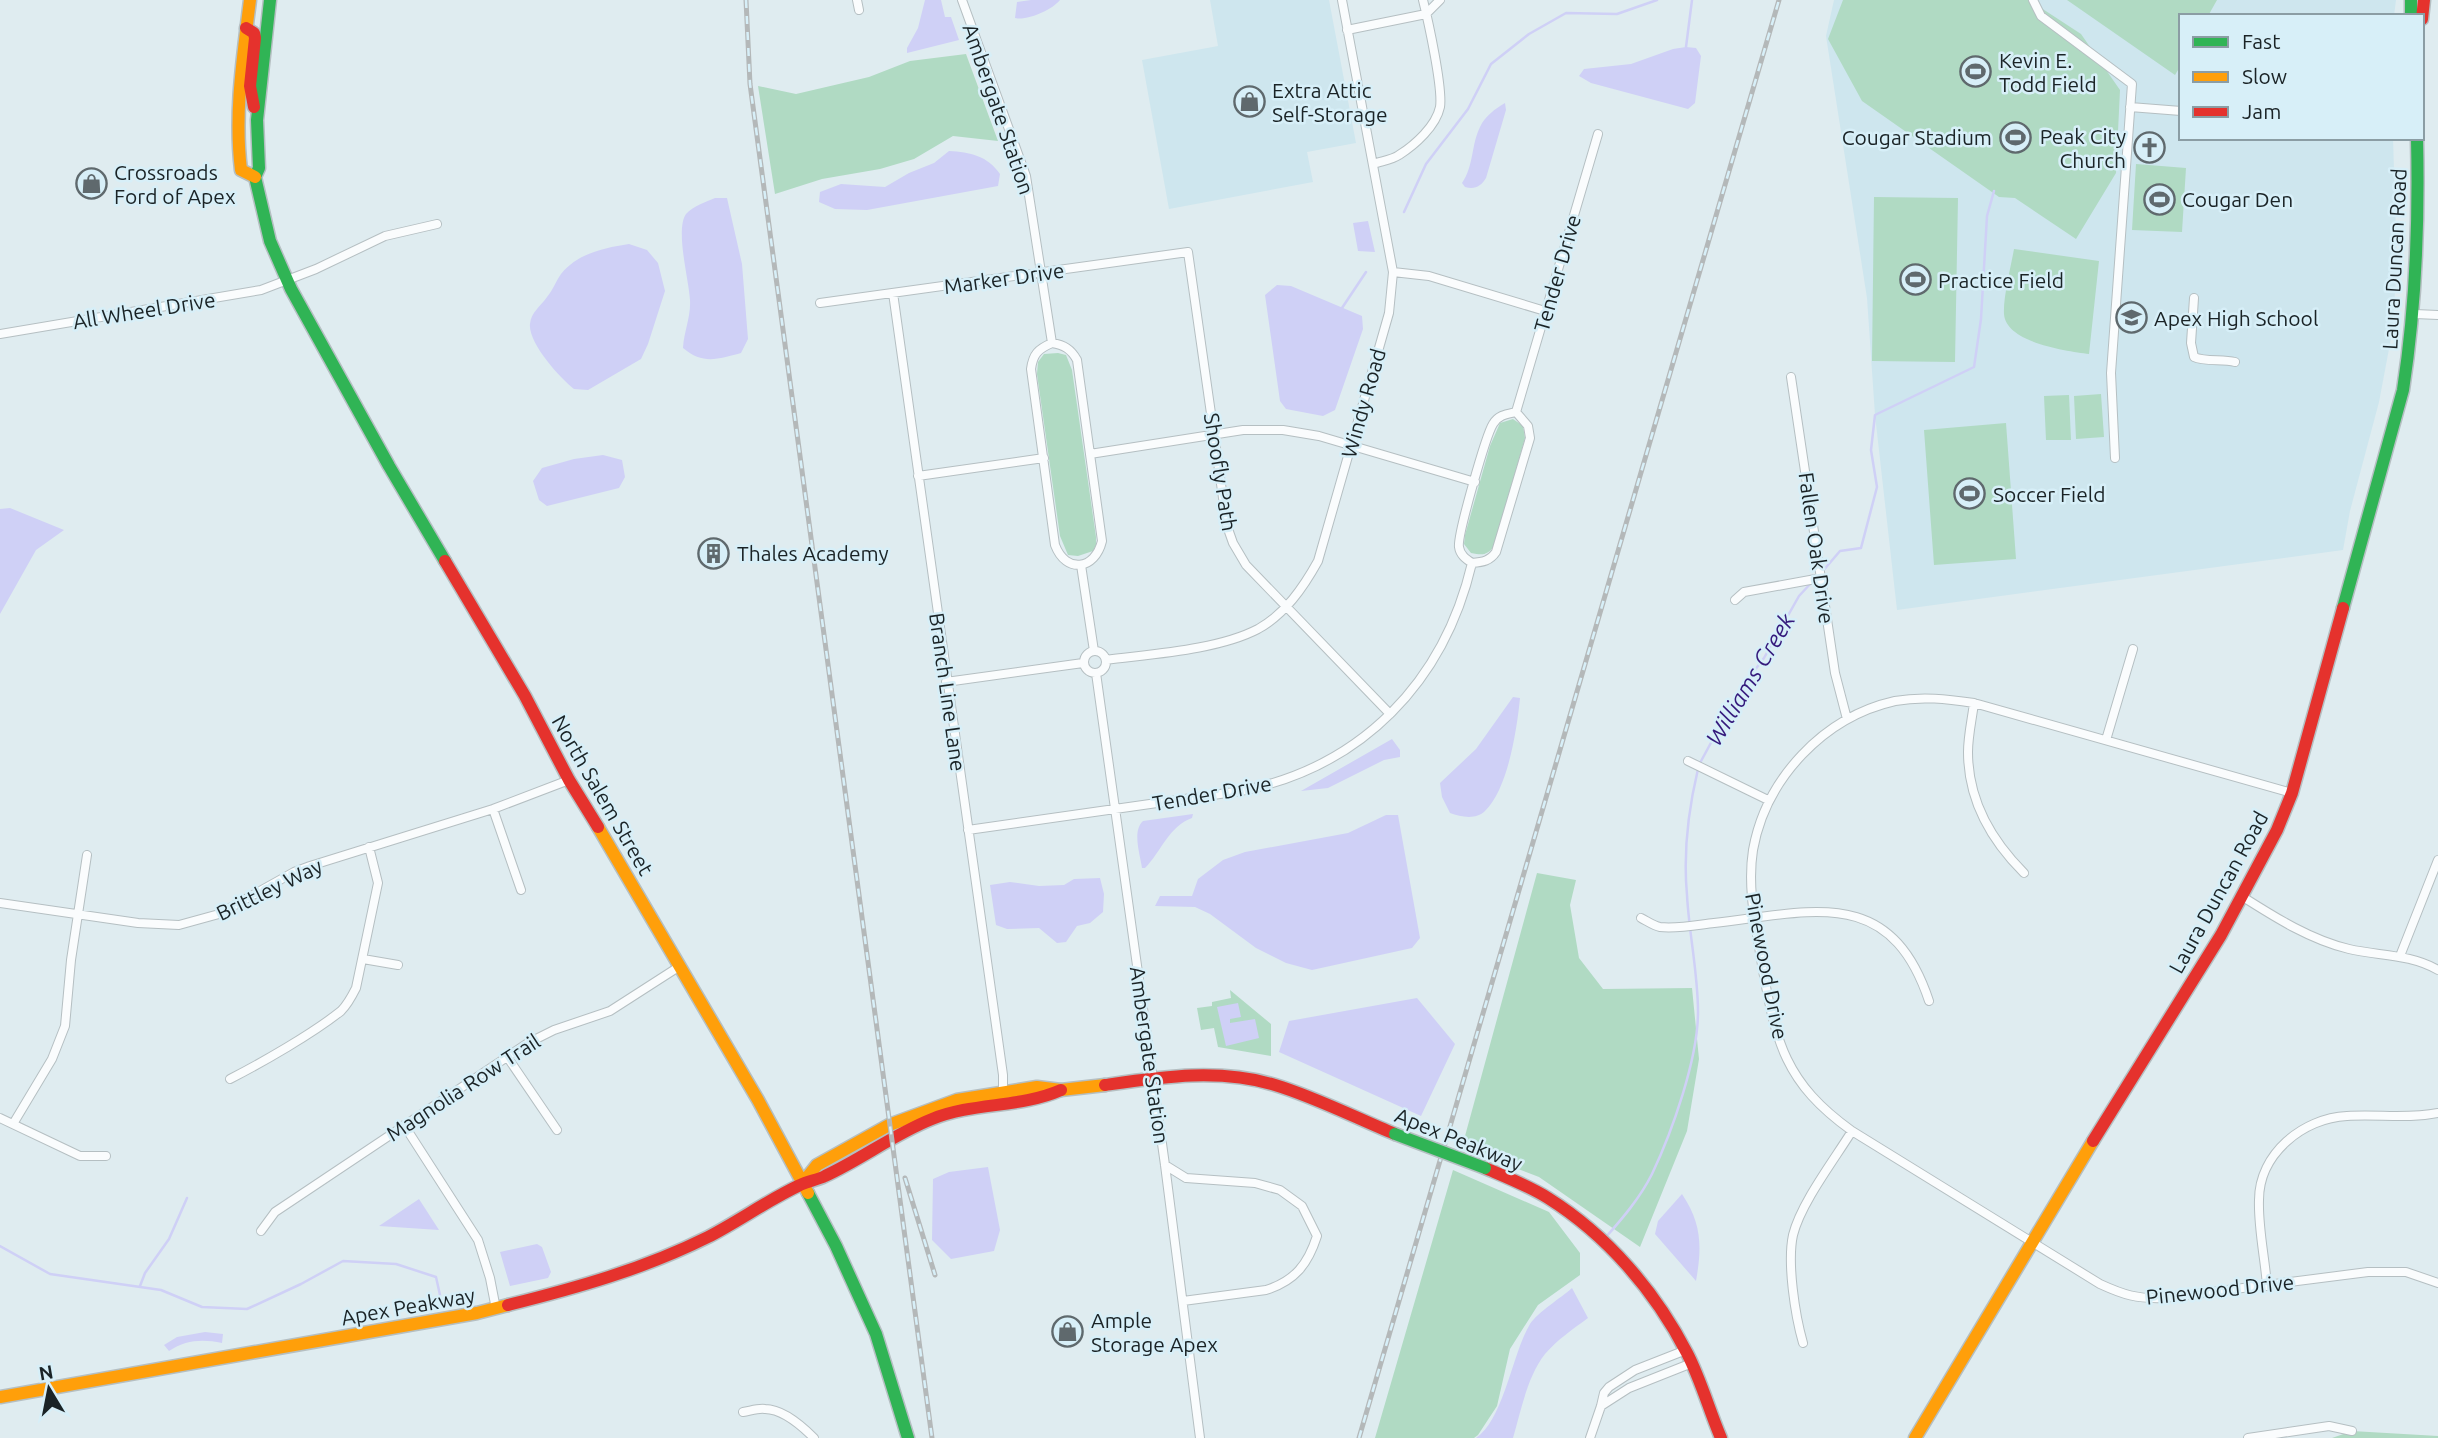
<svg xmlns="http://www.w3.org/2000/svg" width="2438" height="1438" font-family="Ubuntu,sans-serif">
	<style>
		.built { fill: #cee6ee }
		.green { fill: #b0dac3 }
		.water { fill: #cfd0f6 }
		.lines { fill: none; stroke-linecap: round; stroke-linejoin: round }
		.stream { stroke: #cfd0f6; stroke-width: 2.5 }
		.street-casing { stroke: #b5bfc2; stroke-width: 10 }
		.fast-casing { stroke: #b5bfc2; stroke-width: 15 }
		.slow-casing { stroke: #b5bfc2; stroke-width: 15 }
		.jam-casing { stroke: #b5bfc2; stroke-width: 15 }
		.street { stroke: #fafcfd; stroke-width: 8 }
		.fast { stroke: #30b455; stroke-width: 12 }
		.slow { stroke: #ff9f0a; stroke-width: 12 }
		.jam { stroke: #e5322d; stroke-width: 12 }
		.rail-casing { stroke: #b4b8b9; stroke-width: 5 }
		.rail { stroke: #d7eff8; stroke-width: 2.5; stroke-dasharray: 8; stroke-linecap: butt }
		.fast-bridge-casing { stroke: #b5bfc2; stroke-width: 15; stroke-linecap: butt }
		.fast-bridge { stroke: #30b455; stroke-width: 12 }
		.labels { text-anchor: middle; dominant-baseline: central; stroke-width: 5; stroke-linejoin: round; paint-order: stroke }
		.poi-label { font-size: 21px; fill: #1a2326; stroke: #d7eff8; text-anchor: start }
		.street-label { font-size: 21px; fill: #1a2326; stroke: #d7eff8 }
		.water-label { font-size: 23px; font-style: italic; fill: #351a7c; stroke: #d7eff8 }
	</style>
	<rect width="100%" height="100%" fill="#dfecf0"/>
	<path class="built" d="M1210,0h119l27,143 -49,9 6,30 -144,27 -27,-149 76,-14z
		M1834,0h562l-2,16h-213v122h212l4,127 -5,68 -13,69 -29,109 -7,39 -446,60 -22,-195 -8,-117 -41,-262z"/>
	<path class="green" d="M1843,0h186l52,34 39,56 -4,83 -40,66 -61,-41 -16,-1 -137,-96 -34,-62z
		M2067,0h150l-9,16h-27v49l-6,10z
		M966,54l32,87 -45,-5 -39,23 -34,10 -58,10 -47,15 -17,-108 38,8 73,-17 41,-16z
		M2136,164l50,4 -4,64 -50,-2z
		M1874,197l84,1 -3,164 -83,-1z
		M2014,249l85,12 -10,93c-22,-3 -83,-11 -85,-40 -1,-16 7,-48 10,-65z
		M1058,353l8,2 6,15 24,167v8l-3,6 -15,5 -10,-1 -8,-19 -23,-162 1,-12 6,-8z
		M2101,394l3,43 -28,2 -2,-43z
		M2069,395l2,45h-25l-2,-44z
		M1513,419l10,7 2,12 -31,108c-7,10 -12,9 -23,7l-7,-9 1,-9 25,-89 10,-23z
		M2006,423l10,136 -82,6 -10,-135z
		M1537,873l39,7 -6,25 9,53 24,31 89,-1 7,71 -12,72 -47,116 -101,-70 -77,-30z
		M1230,990l41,34v32l-53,-9 -4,-19 -13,2 -4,-22 15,-2v-4l19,-4z
		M1453,1170l96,42 31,41v22l-42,30 -28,44 -13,57 -19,29 -4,3h-99z
		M2352,1431l86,5v2h-106z"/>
	<path class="water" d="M925,0h16l4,17h6l8,23 -52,13v-5l11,-20z
		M1031,0h29c-8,10 -33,21 -45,18l2,-16z
		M1686,47l10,1 5,8 -6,47 -7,6 -97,-26 -12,-7 5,-7 47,-5 42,-15z
		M1505,103l1,7 -20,68c-5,8 -11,12 -21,9l-3,-4c12,-17 9,-38 18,-56 5,-11 15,-18 25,-24z
		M949,151c21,1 39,5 51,23l-2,12 -131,24 -32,-1 -16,-7 1,-10 21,-8 44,3 24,-14 25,-10z
		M715,198h12l15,66 6,75 -7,14c-23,6 -38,12 -58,-5 1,-17 8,-31 7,-48 -1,-20 -15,-70 -4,-86 7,-8 20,-12 29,-16z
		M1368,221l7,31 -17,-1 -5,-28z
		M629,244l18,6 11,13 7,28 -17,53 -7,15 -53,31 -14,-1c-14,-11 -46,-46 -44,-65 1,-12 11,-18 17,-27 6,-7 9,-16 14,-23 17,-21 43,-26 68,-30z
		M1277,285l14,1 71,30 1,13 -28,81 -12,6 -37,-7 -6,-8 -15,-106z
		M603,455l19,5 3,17 -6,11 -72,18 -8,-6 -6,-19 9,-13 32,-9z
		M10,508l54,22 -28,20 -36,64v-105z
		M1513,697l7,1c-3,31 -12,91 -35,113 -9,9 -24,6 -35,2l-8,-16 -2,-14 36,-34z
		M1392,739l8,11v7l-16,3 -56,28 -27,3z
		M1193,814l-1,4c-23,8 -31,34 -47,50h-3c-2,-14 -10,-37 1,-47z
		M1386,815h12l22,123 -8,10 -100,22 -26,-7 -30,-15 -46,-34 -15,-7 -40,-1 5,-10h32l6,-17 25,-19 22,-8 103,-19z
		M1100,878l4,16 -1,18 -13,11 -13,3 -11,16 -9,1 -18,-15 -32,1 -11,-4 -6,-40 20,-3 29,4 25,-1 10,-6z
		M1417,998l38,46 -34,72 -142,-64 10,-31z
		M1238,1003l3,14 -11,2v4l25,-4 4,19 -33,8 -9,-39z
		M988,1167l12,63 -6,21 -43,8 -19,-19 1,-61 16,-7z
		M1682,1194c20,30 20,53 14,87l-41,-47 3,-13z
		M419,1199l20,31 -60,-4z
		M537,1244l5,3 9,25 -3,6 -38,8 -10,-34z
		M1572,1288l16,30c-15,11 -31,22 -43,36 -18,23 -24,57 -32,84h-37c28,-19 36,-84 54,-114 8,-12 31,-26 42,-36z
		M205,1332l18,2 -1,9c-20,-4 -36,-3 -53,8l-5,-6 13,-8z"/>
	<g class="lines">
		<path class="stream" d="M1686,47l6,-47
			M1404,212l22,-48 42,-55 23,-45 38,-30 37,-21 51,1 40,-14
			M1342,308l24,-36
			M1822,572l18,-21 21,-3 16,-61 -6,-37 4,-35 99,-48 7,-48 6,-103 7,-25
			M1700,763l39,-72 25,-33 35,-62 13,-14
			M1605,1238c17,-19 35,-40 47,-64 20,-42 46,-115 46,-162 0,-39 -9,-78 -11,-117 -4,-43 1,-84 11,-126
			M0,1246l50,28 111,16 41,17 45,2 54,-25 42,-23 53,3 40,13 4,18
			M140,1286l5,-13 24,-34 18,-41"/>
		<defs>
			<path id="street" d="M857,0l2,10
				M962,0l64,176 26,167
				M2033,0l8,16 91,68 -21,289 4,85
				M1347,30l79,-16 14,-14
				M2130,107l51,4
				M1373,164c8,-3 19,-4 26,-9 16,-10 37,-29 41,-48 3,-19 -12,-87 -17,-107
				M1393,272l36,4 116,35
				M893,293l110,782v16
				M2194,298l-3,45 3,14c11,5 28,2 41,5
				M820,303l368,-51 39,274 6,17 13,22 144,149
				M2415,314l23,1
				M0,334l261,-44 55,-21 69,-33 52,-12
				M1052,343c12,2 19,6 25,17l25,181c-7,29 -36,33 -47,4l-24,-176c2,-15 7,-20 21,-26z
				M1791,377l44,296 12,46
				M1516,412l12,14 2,12 -34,114c-6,9 -13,10 -24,11 -6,-4 -12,-8 -13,-16 -2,-11 27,-112 34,-123 5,-9 14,-10 23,-12z
				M1516,412l82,-278
				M1090,454l153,-24h40l36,6 156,46
				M918,476l126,-18
				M1081,565l13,86
				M1735,600l9,-8 77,-14
				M1084 662a11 11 0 1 1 22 0a11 11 0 1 1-22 0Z
				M1106,660c45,-6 112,-10 152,-31 27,-15 45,-41 60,-68l71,-248 4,-41 -51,-272
				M1096,673l69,492 35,273
				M946,682l137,-19
				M1974,703c-2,16 -6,33 -6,49 0,49 23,88 56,121
				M2106,740l27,-91
				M1688,761l80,39
				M2292,793l-318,-90c-27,-4 -52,-7 -79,-2 -71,16 -129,77 -142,149 -6,38 3,77 9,115 14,78 23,118 90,166l248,153c24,11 37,15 64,14l204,-26h38l32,11
				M493,809l28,81
				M968,830l273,-39c121,-24 203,-109 231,-228
				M2243,897c33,21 68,43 106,52 31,7 61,5 89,21
				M0,903l138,20 41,2 40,-11 75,-42 16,-6 183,-57 76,-29
				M1641,918c6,3 13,8 19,9 17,2 37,-2 54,-4 97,-11 176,-39 215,78
				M2400,956l38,-96
				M363,959l35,6
				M508,1058l49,72
				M230,1079c33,-17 82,-45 111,-68 6,-6 11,-15 15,-23l22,-105 -9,-36
				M0,1118l80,38h26
				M13,1124l39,-65 13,-33 6,-66 16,-105
				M404,1125l74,115 12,38 6,31
				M1165,1165l21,13 69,5 25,7 22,16 15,30c-9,28 -22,45 -51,54l-83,11
				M261,1231l14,-19 253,-169 26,-13 56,-19 70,-45
				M2267,1286c-2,-28 -9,-58 -8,-86 0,-46 44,-82 88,-84 31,-2 61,3 91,-3
				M1803,1343c-8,-28 -16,-80 -10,-108 8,-32 41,-75 59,-104
				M1601,1406l28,-18 63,-25
				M743,1412c7,-1 15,-4 22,-3 18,0 37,17 49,29
				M1590,1438l11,-32 3,-13 5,-6 26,-17 51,-20
				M2248,1438l81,-12 23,5"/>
			<path id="fast" d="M270,0l-13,120 2,48 -4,9 15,64 21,48 98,177 56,95
				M2411,0v16
				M2343,608l60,-218c13,-84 16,-167 14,-252
				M808,1193l28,53 40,88 32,104"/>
			<path id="slow" d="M250,0c-7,57 -16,113 -9,170l14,7
				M598,827l160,273 50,93
				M802,1184l15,-19 72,-40 68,-25 80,-13 24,3 44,-5
				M0,1397l477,-84 31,-8
				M1915,1438l178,-297"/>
			<path id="jam" d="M2422,19l2,-19
				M246,28l8,5 1,5 -5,48 4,21
				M445,561l80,135 44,84 29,47
				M1105,1085c56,-8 114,-17 170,0 40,12 81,33 120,49
				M2093,1141l128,-206 56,-105 15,-37 51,-185
				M1485,1168c21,9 44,18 63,30 59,37 107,93 139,155 14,27 22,57 34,85
				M508,1305c68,-17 136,-36 200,-68 31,-16 60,-37 92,-52 8,-4 17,-5 25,-9 37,-17 69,-42 107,-57 42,-17 88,-11 129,-29"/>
		</defs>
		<use href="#street" class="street-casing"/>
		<use href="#fast" class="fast-casing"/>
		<use href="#slow" class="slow-casing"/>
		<use href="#jam" class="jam-casing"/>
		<use href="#street" class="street"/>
		<use href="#fast" class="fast"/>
		<use href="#slow" class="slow"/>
		<use href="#jam" class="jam"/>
		<defs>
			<path id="rail" d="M746,0l4,84 182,1354
				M905,1178l30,97
				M1359,1438l420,-1438"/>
		</defs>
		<use href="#rail" class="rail-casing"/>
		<use href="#rail" class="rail"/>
		<defs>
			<path id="fast-bridge" d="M1395,1134l90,34"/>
		</defs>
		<use href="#fast-bridge" class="fast-bridge-casing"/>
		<use href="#fast-bridge" class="fast-bridge"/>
	</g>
	<defs>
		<symbol id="stadium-ring" viewBox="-11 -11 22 22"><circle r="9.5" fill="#d7eff8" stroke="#5f696d" stroke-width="1.5"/><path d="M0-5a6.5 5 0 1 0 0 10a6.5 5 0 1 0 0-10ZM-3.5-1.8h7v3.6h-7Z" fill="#5f696d"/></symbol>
		<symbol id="shop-ring" viewBox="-11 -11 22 22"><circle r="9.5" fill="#d7eff8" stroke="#5f696d" stroke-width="1.5"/><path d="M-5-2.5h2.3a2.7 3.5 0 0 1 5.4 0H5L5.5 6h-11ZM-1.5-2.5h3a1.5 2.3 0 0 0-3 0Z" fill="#5f696d"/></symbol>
		<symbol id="church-ring" viewBox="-11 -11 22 22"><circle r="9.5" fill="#d7eff8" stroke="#5f696d" stroke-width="1.5"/><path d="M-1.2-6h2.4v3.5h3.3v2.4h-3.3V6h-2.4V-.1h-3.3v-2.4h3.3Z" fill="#5f696d"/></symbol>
		<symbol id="school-ring" viewBox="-11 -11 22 22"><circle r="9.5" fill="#d7eff8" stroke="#5f696d" stroke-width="1.5"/><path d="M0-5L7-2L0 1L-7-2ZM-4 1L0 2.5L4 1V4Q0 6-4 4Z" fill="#5f696d"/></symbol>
		<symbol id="building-ring" viewBox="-11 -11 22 22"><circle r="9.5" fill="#d7eff8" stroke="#5f696d" stroke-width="1.5"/><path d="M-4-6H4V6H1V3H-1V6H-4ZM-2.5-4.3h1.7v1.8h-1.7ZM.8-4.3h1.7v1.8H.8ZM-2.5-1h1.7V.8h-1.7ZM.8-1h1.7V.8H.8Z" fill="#5f696d"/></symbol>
	</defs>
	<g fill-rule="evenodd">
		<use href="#stadium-ring" x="1958" y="54" width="35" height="35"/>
		<use href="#shop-ring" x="1232" y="84" width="35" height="35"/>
		<use href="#stadium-ring" x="1998" y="120" width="35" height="35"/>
		<use href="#church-ring" x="2132" y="130" width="35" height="35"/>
		<use href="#shop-ring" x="74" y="166" width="35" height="35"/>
		<use href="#stadium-ring" x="2142" y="182" width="35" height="35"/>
		<use href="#stadium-ring" x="1898" y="262" width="35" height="35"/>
		<use href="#school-ring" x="2114" y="300" width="35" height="35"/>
		<use href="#stadium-ring" x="1952" y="476" width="35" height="35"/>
		<use href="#building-ring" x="696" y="536" width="35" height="35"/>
		<use href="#shop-ring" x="1050" y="1314" width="35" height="35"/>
	</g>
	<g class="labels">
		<g class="poi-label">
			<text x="1999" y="60">Kevin E.<tspan x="1999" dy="24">Todd Field</tspan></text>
			<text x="1272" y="90">Extra Attic<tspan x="1272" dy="24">Self-Storage</tspan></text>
			<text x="2126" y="136" text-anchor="end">Peak City<tspan x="2126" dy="24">Church</tspan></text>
			<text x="1992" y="137" text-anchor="end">Cougar Stadium</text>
			<text x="114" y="172">Crossroads<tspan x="114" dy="24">Ford of Apex</tspan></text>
			<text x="2182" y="199">Cougar Den</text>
			<text x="1938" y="280">Practice Field</text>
			<text x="2154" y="318">Apex High School</text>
			<text x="1993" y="494">Soccer Field</text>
			<text x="737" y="553">Thales Academy</text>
			<text x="1091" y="1320">Ample<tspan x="1091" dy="24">Storage Apex</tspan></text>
		</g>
		<g class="street-label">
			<text transform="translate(999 109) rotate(71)">Ambergate Station</text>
			<text transform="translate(2394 259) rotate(-87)">Laura Duncan Road</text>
			<text transform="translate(1557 273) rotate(-74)">Tender Drive</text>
			<text transform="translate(1004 278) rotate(-8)">Marker Drive</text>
			<text transform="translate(144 310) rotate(-9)">All Wheel Drive</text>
			<text transform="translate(1363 403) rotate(-74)">Windy Road</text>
			<text transform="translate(1221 472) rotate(81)">Shoofly Path</text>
			<text transform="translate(1817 548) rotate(82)">Fallen Oak Drive</text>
			<text transform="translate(948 692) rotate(82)">Branch Line Lane</text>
			<text transform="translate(1212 793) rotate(-10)">Tender Drive</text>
			<text transform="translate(603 795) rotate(60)">North Salem Street</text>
			<text transform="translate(269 889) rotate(-26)">Brittley Way</text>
			<text transform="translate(2218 892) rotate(-61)">Laura Duncan Road</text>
			<text transform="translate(1767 966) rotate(79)">Pinewood Drive</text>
			<text transform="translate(1150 1055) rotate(82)">Ambergate Station</text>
			<text transform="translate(463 1087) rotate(-33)">Magnolia Row Trail</text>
			<text transform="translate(1459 1139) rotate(22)">Apex Peakway</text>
			<text transform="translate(2220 1289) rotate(-6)">Pinewood Drive</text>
			<text transform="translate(408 1306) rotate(-10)">Apex Peakway</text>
		</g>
		<g class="water-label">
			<text transform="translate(1750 679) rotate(-59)">Williams Creek</text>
		</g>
	</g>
	<rect x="2179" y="14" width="245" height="126" fill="#d7eff8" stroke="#8b9da4" stroke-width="2"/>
	<rect x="2193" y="37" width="35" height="10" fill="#30b455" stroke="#8b9da4" stroke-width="2"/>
	<text x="2242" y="49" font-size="21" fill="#1a2326">Fast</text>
	<rect x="2193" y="72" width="35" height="10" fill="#ff9f0a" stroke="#8b9da4" stroke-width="2"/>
	<text x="2242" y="84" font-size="21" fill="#1a2326">Slow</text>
	<rect x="2193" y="107" width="35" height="10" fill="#e5322d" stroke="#8b9da4" stroke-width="2"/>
	<text x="2242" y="119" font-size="21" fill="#1a2326">Jam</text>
	<g transform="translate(49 1389) rotate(350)" stroke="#d7eff8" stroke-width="5" paint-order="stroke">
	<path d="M0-5L12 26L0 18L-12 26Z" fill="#1a2326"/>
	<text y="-10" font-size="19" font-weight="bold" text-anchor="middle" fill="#1a2326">N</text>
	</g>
</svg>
